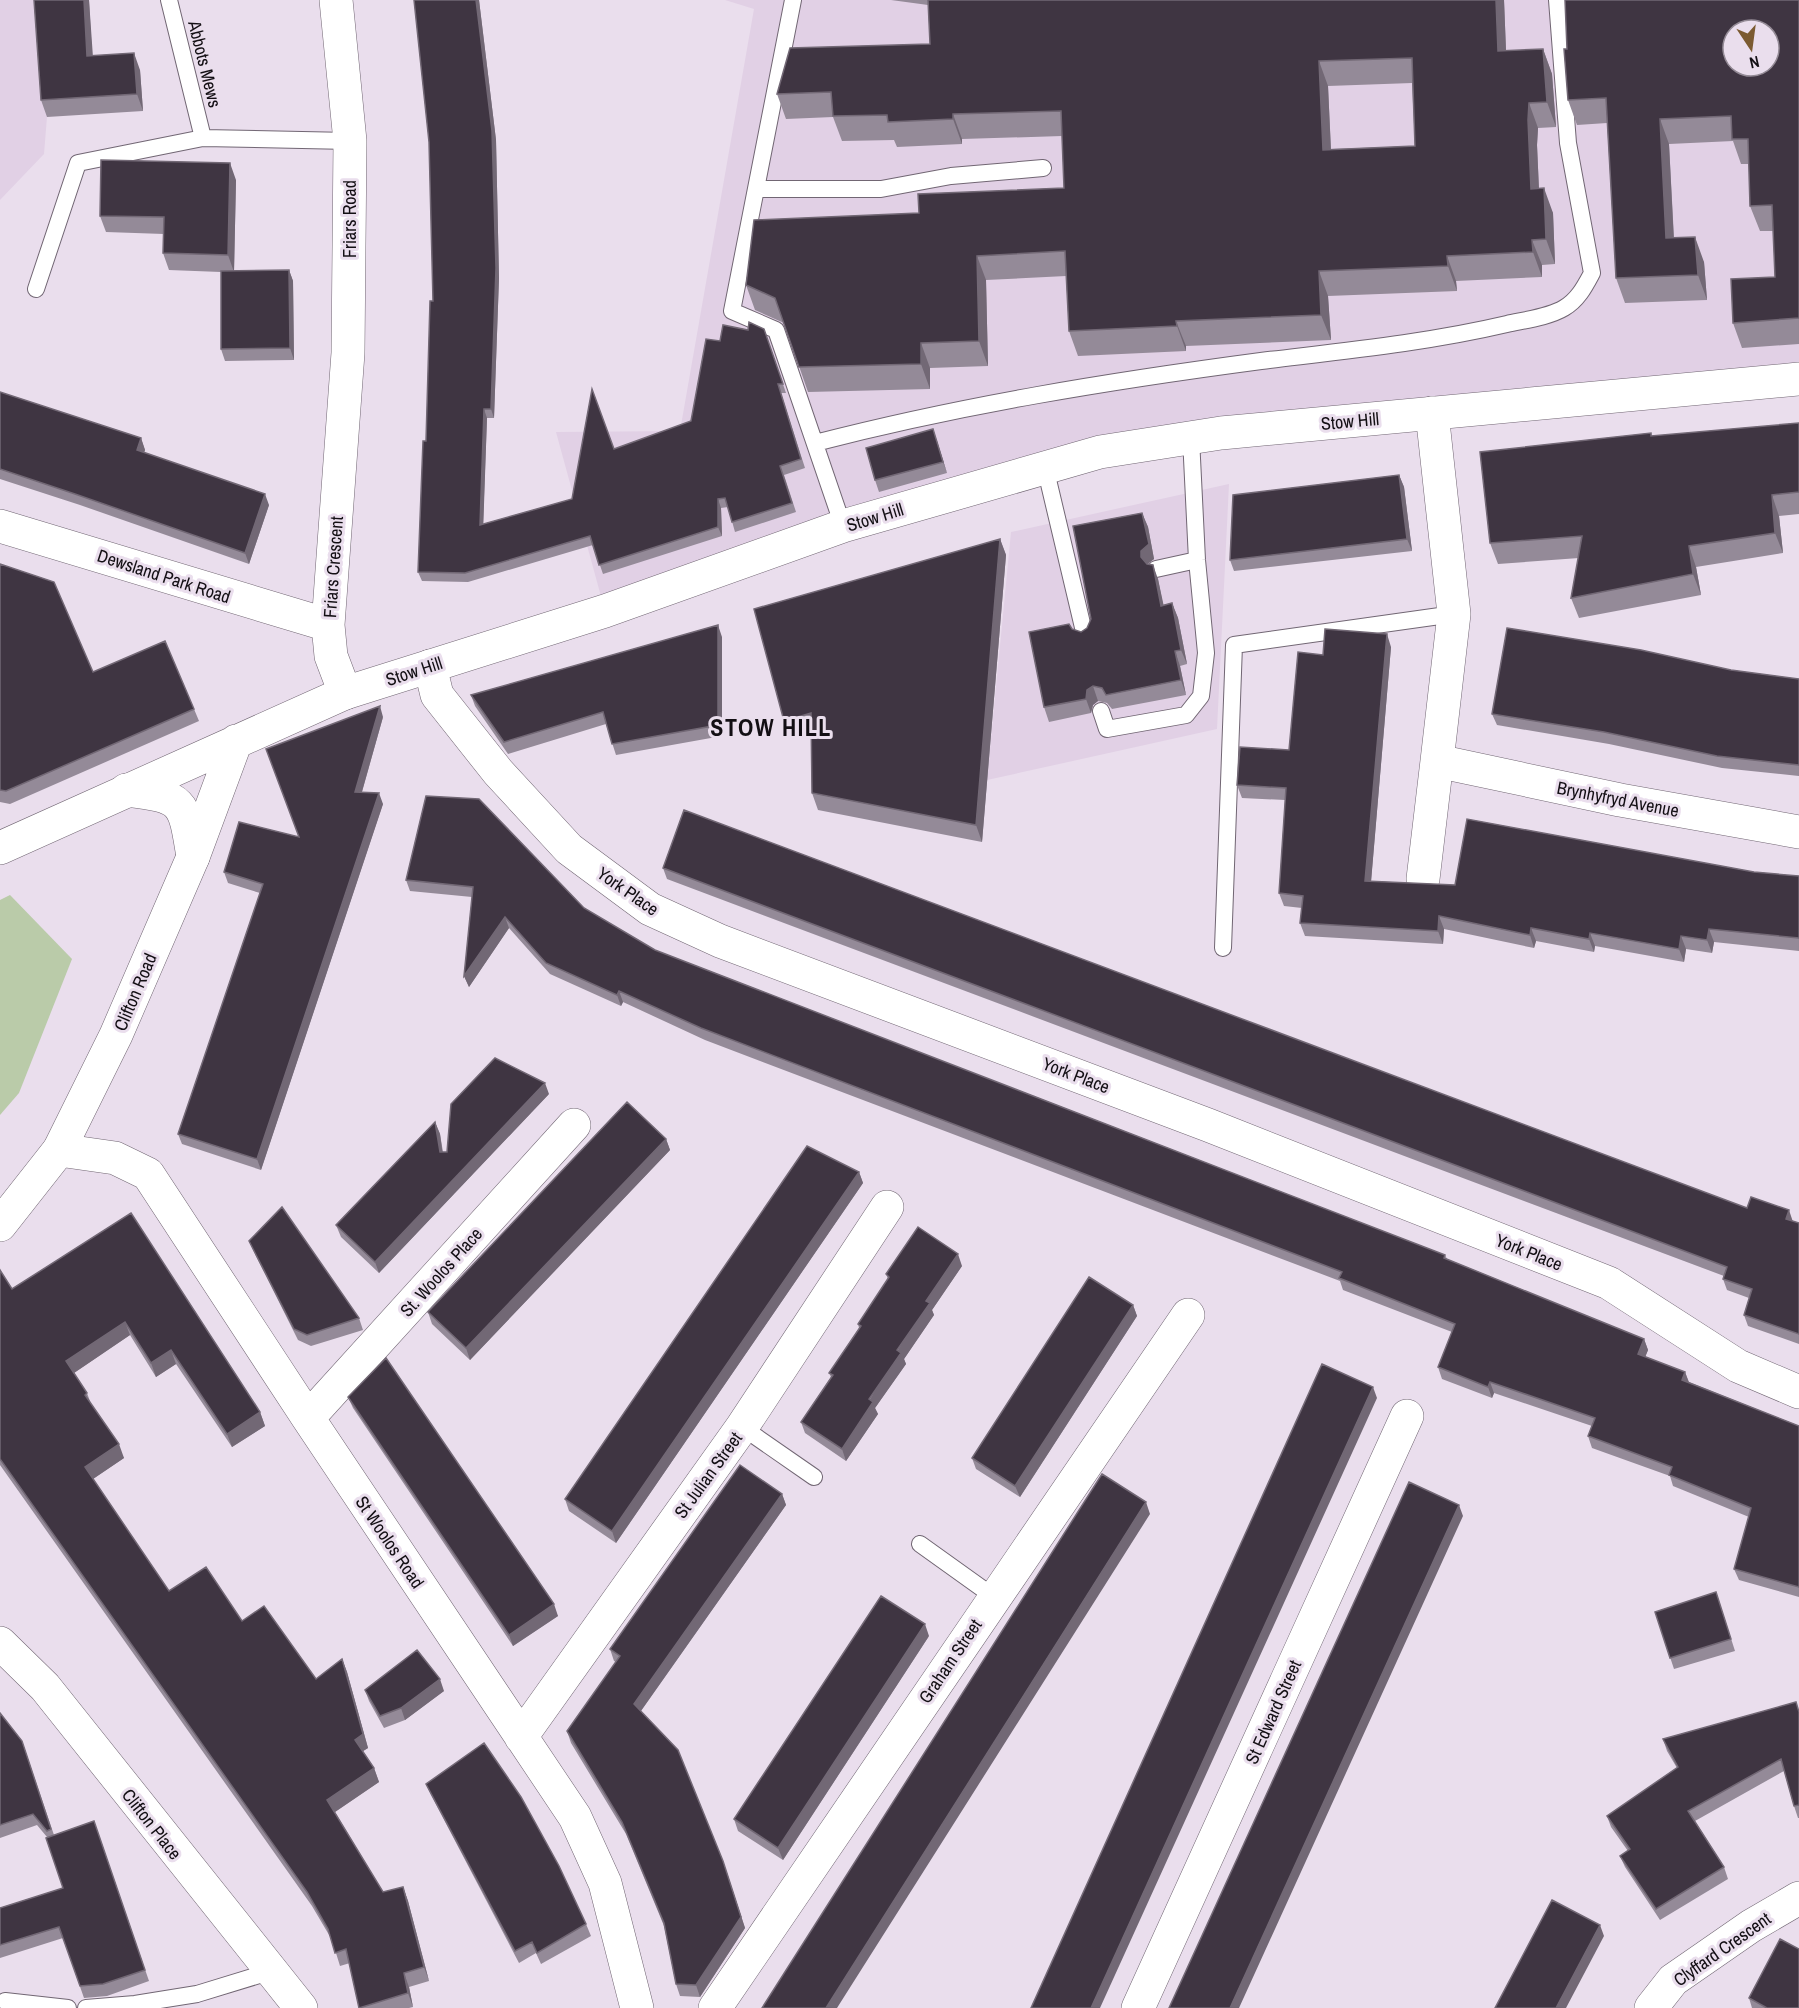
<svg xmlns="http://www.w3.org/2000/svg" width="1799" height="2008" font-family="'Archivo Narrow',sans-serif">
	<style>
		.built { fill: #e1d0e5; fill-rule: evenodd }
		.green { fill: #bacba9 }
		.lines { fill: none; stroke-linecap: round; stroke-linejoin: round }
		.lane-casing { stroke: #716673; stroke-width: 18 }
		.street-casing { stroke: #716673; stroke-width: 34 }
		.secondary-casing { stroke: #716673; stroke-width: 34 }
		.lane { stroke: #fff; stroke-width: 16 }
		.street { stroke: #fff; stroke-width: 33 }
		.secondary { stroke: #fff; stroke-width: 33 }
		.wall { fill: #948a98; fill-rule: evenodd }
		.shaded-wall { fill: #726875 }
		.building { fill: #3f3542; stroke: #726875; stroke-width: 1.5; fill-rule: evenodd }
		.labels { text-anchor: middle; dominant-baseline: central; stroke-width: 6; stroke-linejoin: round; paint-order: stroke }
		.street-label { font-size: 18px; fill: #130f14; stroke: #eadeed }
		.district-label { font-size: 24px; font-weight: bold; letter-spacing: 1.5px; fill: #130f14; stroke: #eadeed }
	</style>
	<rect width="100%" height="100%" fill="#eadeed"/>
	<path class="built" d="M0,0h39l8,117 -3,37 -44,46z
		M725,0h1074v379l-578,54 -616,178 -49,-179 124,-1 74,-422zM1733,30h36v36h-36z
		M1229,484l-12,245 -230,51 24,-248z"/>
	<path class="green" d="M10,895l62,64 -53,134 -19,22v-215z"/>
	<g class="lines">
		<defs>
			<path id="lane" d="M169,0l34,138
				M793,0l-61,311 44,19 67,196
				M756,189h125l70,-13 92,-8
				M36,289l42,-126 125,-25 147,3
				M815,443c147,-38 295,-62 446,-82 82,-10 165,-18 246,-37 18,-4 42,-7 57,-16 14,-8 21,-22 28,-35l-24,-130 -11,-143
				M1045,467l40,169
				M1156,569l41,-9
				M1101,711l6,18 79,-14 15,-19 5,-43 -9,-93 -6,-122
				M1223,948l11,-303 220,-31
				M742,1427l72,50
				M920,1544l74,53
				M5,2001l63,7
				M86,2008l49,-4 62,-10 72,-22"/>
			<path id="street" d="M336,0l14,141 -2,212 -20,272 3,31 14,37
				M1432,413l22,201 -17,147 183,39 179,32
				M0,526l328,99
				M430,666l7,29 61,77 71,77 81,60 70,32 488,184 401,158 129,83 61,26
				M126,790c58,7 58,10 67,67
				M1423,879l14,-118
				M59,1150l56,8 33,16 160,244 267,399 30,66 32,125
				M308,1418l266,-293
				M0,1643l45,44 256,321
				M521,1737l221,-310 145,-220
				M715,2008l473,-693
				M1138,2008l269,-592
				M1651,2008l22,-28 78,-54 48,-28"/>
			<path id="secondary" d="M0,848l345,-155 260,-82 238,-85 257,-74 121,-19 578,-54
				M0,1225l59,-75 57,-115 77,-178 43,-116"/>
		</defs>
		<use href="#lane" class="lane-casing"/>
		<use href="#street" class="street-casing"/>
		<use href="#secondary" class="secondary-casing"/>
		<use href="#lane" class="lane"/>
		<use href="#street" class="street"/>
		<use href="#secondary" class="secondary"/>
	</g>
	<path class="wall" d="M34,0h55l3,55 48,15 3,41 -96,6 -6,-17z
		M414,0h65l17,140 3,138 -5,140h-7l-4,106 89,-25 42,-50 77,-28 29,-80 28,-11 16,-1 22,64h-5l24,75 -21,7 12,37 -61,20 -7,-25 -7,1 1,28 -119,38 -10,-29 -125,37 -46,-1 -4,-9 8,-131 7,-140 -4,-159z
		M891,0h613l2,51 37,-2 9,25 4,53 -18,1 -1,17 2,44 14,24 2,51 -13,1v12l-86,4 1,10 -129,5 3,44 -145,6v5l-108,5 -9,-25 -3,-55 -80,4 2,86 -58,2v21l-122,3 -24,-69 -29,-13 -9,-25 173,-72 145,-25 -2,-52 -100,3v5l-65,3 -3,-7 -52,1 -9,-24 -47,2 -9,-25 153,-50 -2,-39zM1412,83l3,63 -84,3 -3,-63z
		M1799,0v344l-57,4 -9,-25 42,-46 -2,-46h-13l-10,-25 -1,-42h-8l-8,-23 -64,3 5,94 30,24 3,38 -82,3 -9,-25 -9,-155 -30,2 -9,-25 -1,-51z
		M236,180l-2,91 55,-1 4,11 1,79 -69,1 -4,-12v-77l-52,-2 -6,-17 1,-19 -58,-2 -6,-16z
		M0,392l141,46 4,12 -1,2 125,53 -20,59 -169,-59 -80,-26z
		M1799,423v91l-20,2 4,37 -87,14 5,28 -122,23 -8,-20 8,-40 -81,6 -8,-21 161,-110 1,3z
		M937,441l10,32 -68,19 -4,-12z
		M1399,475l5,12 8,64 -178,20 -4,-11z
		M1142,513l6,14 6,32 -6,5 10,15 5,26 9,-2 6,15 9,46 -7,2 6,29 -74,14 -5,-6 -9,-2 -5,4 -2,8 -42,9 -5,-15 28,-78 9,3 6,-4z
		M1000,539l6,16 -24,287 -164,-32 -6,-17 -1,-62 -21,6 -6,-16z
		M0,564l93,108 101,37 5,12 -189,83 -10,-2z
		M722,637v99l-106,19 -10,-31 -98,30 -33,-48 -4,-11z
		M1391,647l-20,234 84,4 299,-13 45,4v75l-85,-9 -2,11 -26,-4 -2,13 -89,-16 -1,6 -58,-11 -2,7 -90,-19 -1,15 -138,-8 -5,-13 2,-15 -18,-2 -5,-13 6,-93 -43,-2 -5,-13 52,-35 34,-95z
		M1731,670l68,9v97l-77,-8 -113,-24 -112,-19 -5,-11z
		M383,717l-21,75 21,12 -122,366 -79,-26 -4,-10 82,-241 -32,-10 -4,-11 75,-35z
		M426,796l158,112 71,42 790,305 2,4 197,80 4,11 -3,7 40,15 4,10 110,44v171l-60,-17 -5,-11 15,-52 -76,-31 -3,-10 -78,-28 -4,-12 4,-10 -98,-33 -2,5 -50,-19 -4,-12 14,-35 -109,-42 -3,-9 -635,-241 -82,-38 -2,4 -71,-32 -41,-46 -40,59 -5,-11 8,-79 -62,-6 -4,-11z
		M663,868l1084,340 52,15v121l-51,-18 -4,-11 5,-17 -22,-8 -4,-11 1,-3 -1057,-397z
		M549,1094l-170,179 -38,-36 -5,-12 99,-103 5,12 3,18h4z
		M666,1139l4,11 -200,210 -38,-36 -4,-12z
		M859,1172l4,11 -247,360 -47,-32 -4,-12z
		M131,1213l129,199 5,14 -33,21 -56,-83 -20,13 -26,-42 -56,38 13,20 4,11 33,54 -31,21 76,112 73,30 74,58 26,-20 5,13 21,76 -5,3 11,17 5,14 -44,30 48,80 20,-5 5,14 21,80 -20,6 4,20 -4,1h-50l-9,-45 -10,3 -8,-26 -20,-34 -312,-441v-195l12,19z
		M249,1241l110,77 4,12 -52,16 -13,-6 -44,-88z
		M962,1266l-30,44 2,5 -30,44 2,5 -31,44 3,6 -32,47 -41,-28 -4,-11 30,-45 -2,-4 30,-45 -1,-4 30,-45 -2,-5z
		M1133,1305l4,11 -117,181 -44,-28 -4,-11z
		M348,1397l210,219 -45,30 -160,-238z
		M782,1494l4,11 -145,206 86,162 18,55 -45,69 -20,-1 -4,-12 -12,-58 -38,-92 -55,-91 -4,-12 49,-69 -2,-1 -4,-12z
		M1716,1592l19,59 -61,18 -19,-57z
		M929,1636l-146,224 -45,-29 -4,-12z
		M365,1690l79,1 -39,29 -21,8 -15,-27z
		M1799,1710v108h-1l-4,-12 -10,-35 -89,50 29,46 4,12 -68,41 -35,-53 -5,-11 8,-5 -17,-24 -4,-11 70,-48 -10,-17 -4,-12z
		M0,1713l22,28 32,94 40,-14 55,160 -42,15 -23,2 -21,-60 -63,20v-50l63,-20 -16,-51 -10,-12 -37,13z
		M426,1784l160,140 5,12 -50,28 -5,-11 -17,10 -88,-168z
		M1749,1998l50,10h-47z"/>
	<path class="shaded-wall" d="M84,0h5l5,72 -7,-16z
		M476,0h3l17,140 3,138 -5,140 -3,-9z
		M1496,0h8l3,76 -9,-25z
		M1543,49l9,25 4,53 -9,-25z
		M134,53l6,17 3,41 -6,-17z
		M1319,61l9,25 4,89 -9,-25z
		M1529,103l9,25 -1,17 3,69 -9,-25 -3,-69z
		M953,114l9,25v5l-9,-25z
		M1660,119l9,25 6,119 -9,-25z
		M230,163l6,17 -2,92 -6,-17z
		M1544,188l9,25 2,51 -9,-25z
		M1695,237l9,25 3,38 -9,-25z
		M1532,240l10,25v12l-9,-25z
		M977,256l9,24 2,86 -9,-25z
		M1447,256l9,25 1,10 -9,-25z
		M289,270l4,11 1,79 -4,-12z
		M1319,271l9,25 3,44 -10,-25z
		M1176,321l10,25v5l-9,-25z
		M921,343l9,25v21l-9,-25z
		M484,409l3,9 -4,116 -3,-9z
		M933,429l4,12 10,32 -4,-11z
		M141,438l4,12 -4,11 -4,-11z
		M1399,475l5,12 8,64 -5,-12z
		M265,494l4,11 -20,59 -4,-11z
		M1772,495l7,21 4,37 -8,-20z
		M718,499l3,9 1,28 -4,-9z
		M1142,513l6,14 6,32 -8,6 -5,-8z
		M1000,539l6,16 -24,287 -6,-17z
		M1689,546l7,21 5,28 -8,-21z
		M1153,565l5,14 9,42 -6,-15z
		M1172,603l6,15 9,46 -6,-14z
		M718,625l4,12v99l-4,-11z
		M1387,634l4,13 -21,247 -5,-13z
		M1175,651l5,15 6,29 -5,-15z
		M1093,686l5,15 -5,4 -2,8 -5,-14 1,-9z
		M380,706l3,11 -24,85 -4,-10z
		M379,793l4,11 -122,366 -4,-11z
		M1439,916l5,13 -1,15 -5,-13z
		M505,917l4,11 -40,59 -5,-11z
		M1531,928l5,13 -2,7 -4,-13z
		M1709,929l5,13 -2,11 -5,-13z
		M1590,933l5,13 -1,6 -5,-13z
		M1681,936l5,13 -2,13 -5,-13z
		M619,991l4,11 -2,4 -4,-11z
		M545,1083l4,11 -170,179 -4,-11z
		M435,1122l5,12 4,30 -4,-12z
		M666,1139l4,11 -200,210 -4,-12z
		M859,1172l4,11 -247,360 -4,-12z
		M1789,1210l4,12 -7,-3z
		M958,1254l4,12 -30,44 2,5 -30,44 2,5 -31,44 3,6 -32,47 -4,-12 84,-148z
		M1133,1305l4,11 -117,181 -5,-11z
		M125,1322l5,13 -59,40 -5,-14z
		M1644,1339l4,11 -6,15 -4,-11z
		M171,1350l5,14 -20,13 -5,-14z
		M1685,1372l4,11 -7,-3z
		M1490,1382l4,11 -2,5 -4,-11z
		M1373,1387l4,11 -277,610h-9z
		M260,1412l5,14 -33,21 -5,-13z
		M119,1444l5,14 -34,23 -5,-14z
		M782,1494l4,11 -148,210 -4,-11z
		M1146,1502l4,12 -313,494h-11z
		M1459,1505l4,11 -224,492h-9z
		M554,1604l4,12 -45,30 -4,-11z
		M925,1624l4,12 -146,224 -5,-12z
		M342,1659l5,13 21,76 -8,5 -5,-13z
		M440,1679l4,12 -39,29 -4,-12z
		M374,1768l5,14 -47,32 -5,-14z
		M727,1873l18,55 -45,69 -4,-12z
		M403,1887l5,14 21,80 -5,-14z
		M1600,1925l4,11 -38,72h-10z
		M404,1973l5,14 4,20 -5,-14z"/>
	<path class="building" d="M34,0h50l3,56 47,-3 3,41 -96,6z
		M414,0h62l16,131 4,137 -5,141h-7l-4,116 92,-26 20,-110 22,60 77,-28 15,-82 14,2 3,-16 25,5 1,-8 15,7 19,55h-5l23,75 -21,7 12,37 -60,19 -7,-24 -7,1v28l-119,38 -9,-29 -125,37 -47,-1 5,-131h3l4,-140h3l-4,-159z
		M928,0h568l2,51 45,-2 4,53 -18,1 -1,17 3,69 13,-1 2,51 -14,1 1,12 -86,4 1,10 -129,5 2,44 -145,6 1,5 -108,5 -4,-80 -88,5 2,85 -58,2v21l-122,3 -24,-69 -29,-13 8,-65 165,-7 -1,-19 146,-6 -3,-77 -108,3v5l-65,3 -1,-7 -54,1 -2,-24 -54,2 13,-46 140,-4zM1412,58l3,88 -92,4 -4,-89z
		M1565,0h234v318l-66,5 -2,-44 44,-2 -3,-72 -22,1 -2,-67h-16l-1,-23 -71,3 6,119 29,-1 3,38 -82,3 -10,-180 -38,2 -4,-51h3zM1733,30h36v36h-36z
		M101,160l129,3 -2,92 -65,-2 1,-36 -64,-1z
		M289,270l1,78 -69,1v-78z
		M0,392l141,46 -4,12 128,44 -20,59 -170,-59 -75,-25z
		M1799,423v69l-27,3 3,38 -86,13 4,28 -122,24 11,-62 -92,7 -10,-91 171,-19v3z
		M933,429l10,33 -68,18 -9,-32z
		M1399,475l8,64 -177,21 3,-65z
		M1142,513l7,31 -8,7v6l6,7 6,1 8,41 11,-3 9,47 -6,1 6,29 -75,15 -4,-7 -9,-2 -6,4 -1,9 -42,8 -15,-75 40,-8 3,5 9,3 6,-4 4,-9 -18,-93z
		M1000,539l-24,286 -164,-32 -1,-80 -27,8 -30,-112z
		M0,564l54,18 39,90 72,-31 29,68 -188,82 -6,-1z
		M718,625v100l-106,19 -9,-32 -99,30 -33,-47z
		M1507,628l134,22 90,20 68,9v86l-82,-9 -113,-24 -112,-18z
		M1325,629l62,5 -22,247 90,4 12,-66 287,53 45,4v62l-90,-9 -2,11 -26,-4 -2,13 -89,-16 -1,6 -58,-11 -1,7 -91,-19 -1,15 -138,-8 3,-27 -24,-3 7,-105 -49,-3 3,-38 49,3 9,-98 25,3z
		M380,706l-25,86 24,1 -122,366 -79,-25 85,-250 -39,-12 15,-50 60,15 -33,-88z
		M426,796l53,3 105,109 71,42 790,305 -1,3 200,81 -6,15 47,18 -3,8 117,46v161l-65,-18 17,-61 -82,-33 3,-8 -84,-31 7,-18 -105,-36 -2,5 -50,-20 17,-43 -116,-46 3,-6 -641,-244 -82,-37 -2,4 -71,-32 -41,-46 -41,59 9,-89 -67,-7z
		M684,810l1063,398 4,-11 38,13 -3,9 13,4v111l-55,-19 8,-26 -29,-10 4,-12 -1064,-399z
		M495,1058l50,25 -170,179 -39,-37 99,-103 5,30h7l4,-48z
		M627,1102l39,37 -200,209 -38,-36z
		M807,1146l52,26 -247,359 -47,-32z
		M282,1207l77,111 -52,17 -13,-6 -45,-88z
		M131,1213l129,199 -33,22 -56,-84 -20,13 -26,-41 -59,39 21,32 -2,2 34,49 -34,23 84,124 37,-24 36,54 22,-15 52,73 26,-20 21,75 -8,6 19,28 -47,32 56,92 20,-5 21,80 -20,6 4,20 -49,15 -13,-59 -11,4 -7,-24 -21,-37 -307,-433v-189l12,19z
		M918,1227l40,27 -32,47 4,2 -33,47 4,3 -32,46 4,3 -31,47 -41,-27 32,-47 -4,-2 32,-47 -3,-2 31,-47 -3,-3z
		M1089,1277l44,28 -118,181 -43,-28z
		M386,1358l168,246 -45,31 -161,-238z
		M1322,1364l51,23 -282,621h-60z
		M740,1465l42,29 -148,210 44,46 45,111 18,56 -45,68 -20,-1 -12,-61 -42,-101 -55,-91 53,-75 -10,-7z
		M1102,1474l44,28 -320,506h-64z
		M1409,1482l50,23 -229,503h-61z
		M1716,1592l15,47 -61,19 -15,-46z
		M881,1596l44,28 -147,224 -44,-29z
		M417,1650l23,29 -39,29 -21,8 -15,-26z
		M1796,1702l3,10v93l-5,1 -13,-47 -93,52 36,56 -68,42 -36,-53 10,-7 -23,-33 71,-49 -15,-28z
		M0,1713l22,28 29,88 -4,2 -14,-17 -33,11z
		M484,1743l37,54 38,69 27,58 -49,29 -5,-11 -17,9 -89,-167z
		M94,1821l51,149 -42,14 -23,2 -21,-59 -59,18v-37l63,-20 -17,-50z
		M1552,1900l48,25 -44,83h-61z
		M1780,1939l19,10v59h-32l-18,-10z"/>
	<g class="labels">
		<g class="street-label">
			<text transform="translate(205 64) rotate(76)">Abbots Mews</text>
			<text transform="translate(349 219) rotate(-90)">Friars Road</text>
			<text transform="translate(1350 421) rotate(-5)">Stow Hill</text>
			<text transform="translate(875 517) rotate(-17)">Stow Hill</text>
			<text transform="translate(333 567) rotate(-86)">Friars Crescent</text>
			<text transform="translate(164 576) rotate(18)">Dewsland Park Road</text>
			<text transform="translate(414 671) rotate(-18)">Stow Hill</text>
			<text transform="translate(1618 799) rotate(11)">Brynhyfryd Avenue</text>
			<text transform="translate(628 891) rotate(35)">York Place</text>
			<text transform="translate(135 992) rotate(-67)">Clifton Road</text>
			<text transform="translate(1076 1075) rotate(21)">York Place</text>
			<text transform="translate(1529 1252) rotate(22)">York Place</text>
			<text transform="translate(441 1272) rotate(-48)">St. Woolos Place</text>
			<text transform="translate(708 1475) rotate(-54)">St Julian Street</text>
			<text transform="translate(390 1542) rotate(56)">St Woolos Road</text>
			<text transform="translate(950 1661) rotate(-56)">Graham Street</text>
			<text transform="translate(1273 1712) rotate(-66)">St Edward Street</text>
			<text transform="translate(152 1824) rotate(52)">Clifton Place</text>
			<text transform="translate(1722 1949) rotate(-35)">Clyffard Crescent</text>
		</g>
		<g class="district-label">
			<text x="771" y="727">STOW HILL</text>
		</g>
	</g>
	<g transform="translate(1751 48) rotate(167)"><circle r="28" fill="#eadeed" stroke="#948b96" stroke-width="1.5"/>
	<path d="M0-4.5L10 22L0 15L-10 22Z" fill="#7b5a31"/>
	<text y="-9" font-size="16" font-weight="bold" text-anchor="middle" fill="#130f14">N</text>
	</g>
</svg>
